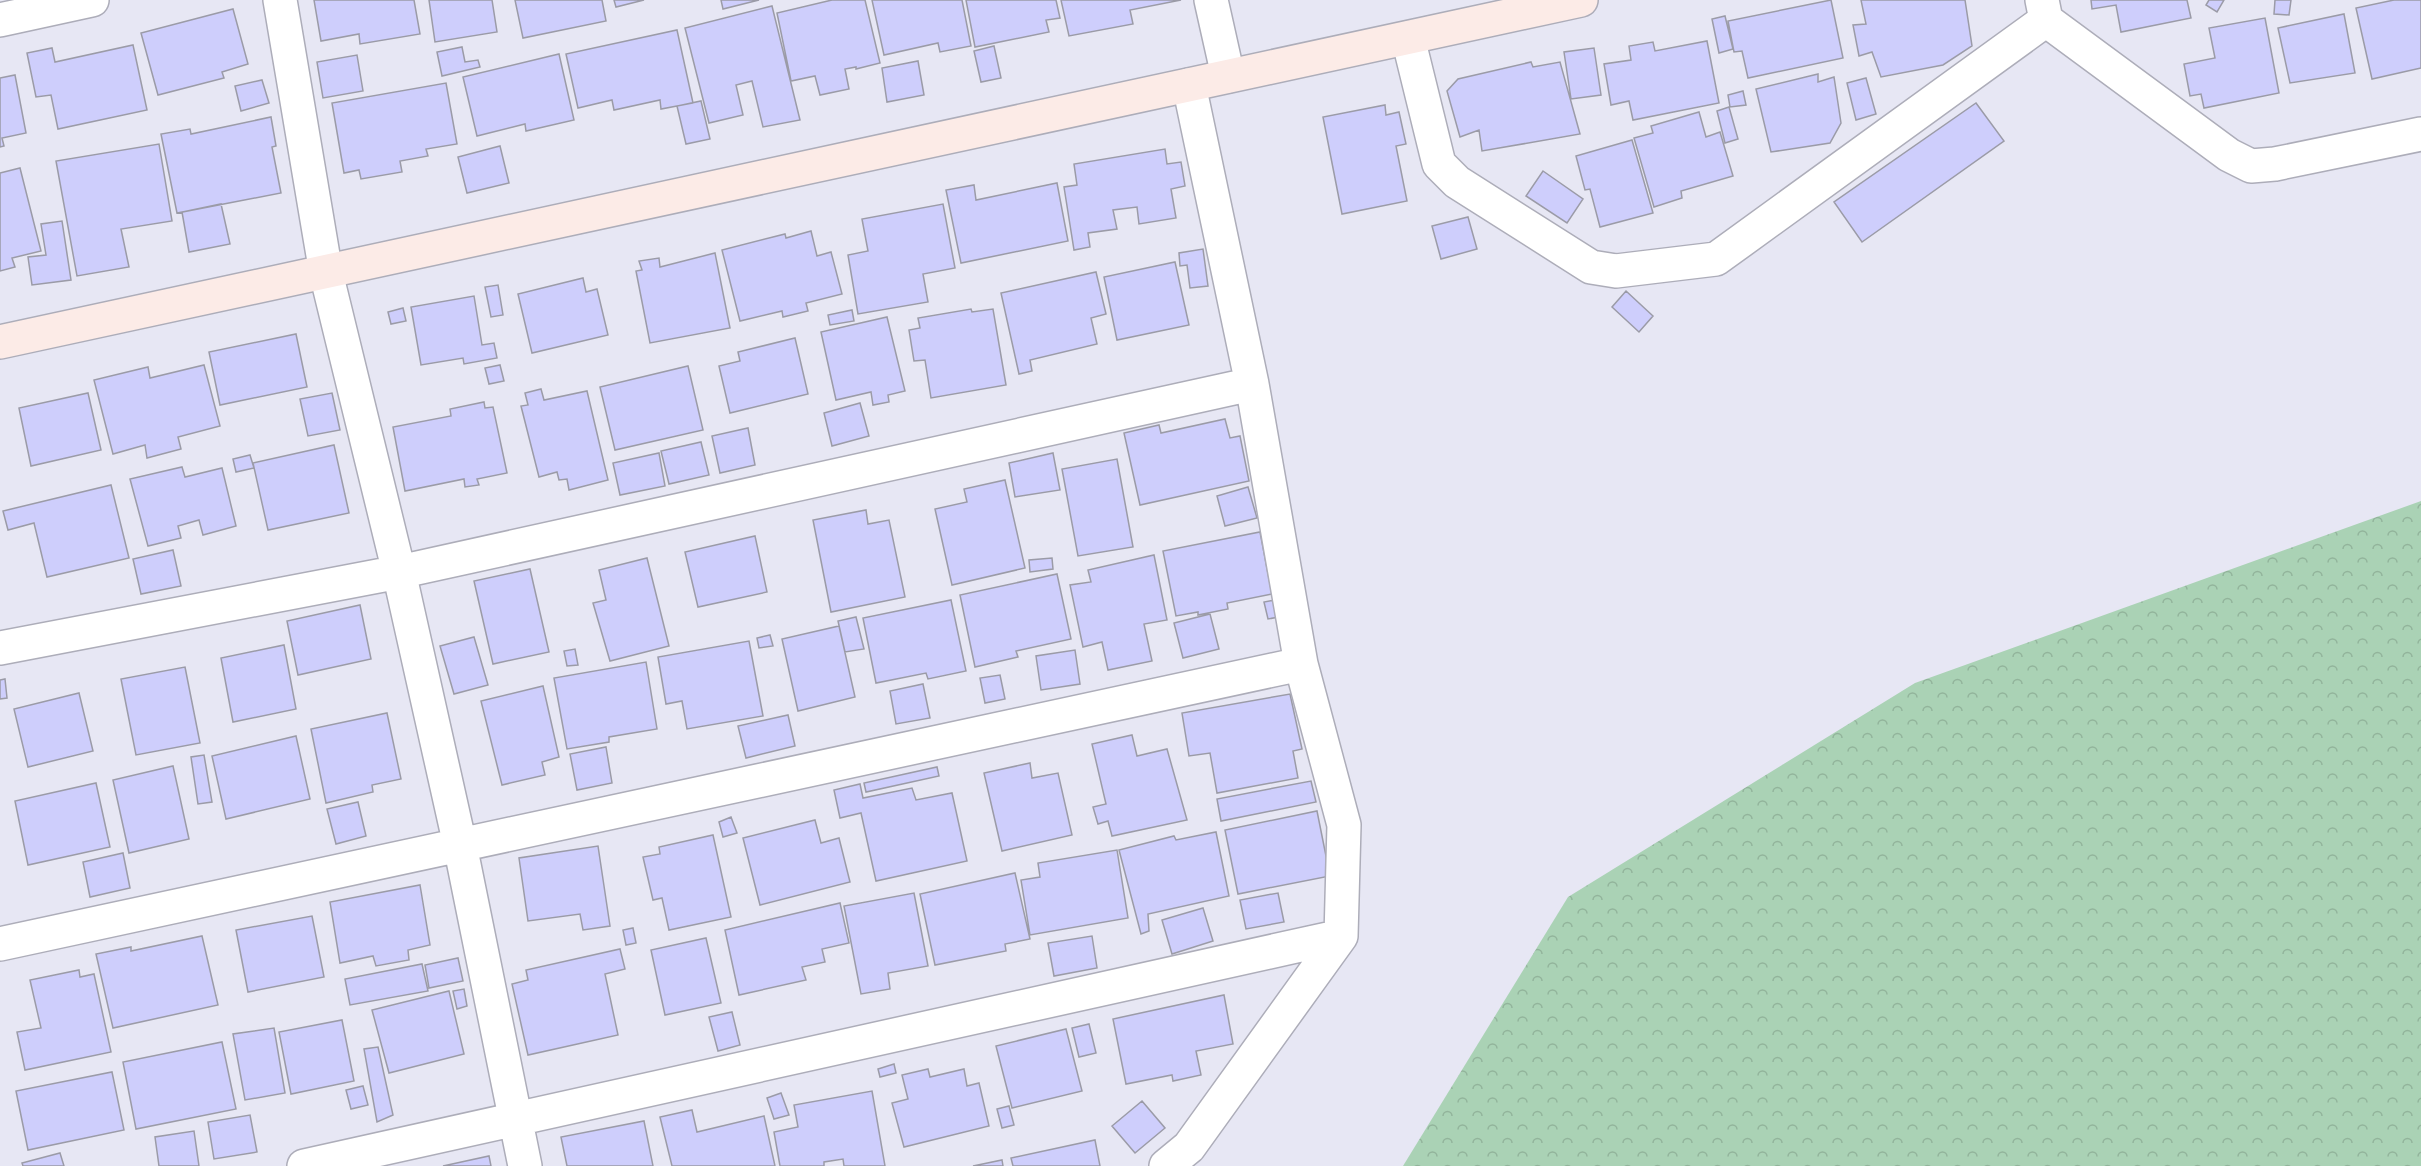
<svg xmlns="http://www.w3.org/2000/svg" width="2421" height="1166" font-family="'IBM Plex Sans',sans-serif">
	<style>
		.forest { fill: url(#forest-crowns) }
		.building { fill: #cecefc; stroke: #9b9ba7; stroke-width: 1.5 }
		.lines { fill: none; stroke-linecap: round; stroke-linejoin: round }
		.street-casing { stroke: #adadb9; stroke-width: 36 }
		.secondary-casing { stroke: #adadb9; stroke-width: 36 }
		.street { stroke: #fff; stroke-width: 33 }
		.secondary { stroke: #fcebe7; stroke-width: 33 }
	</style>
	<defs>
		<pattern id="forest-crowns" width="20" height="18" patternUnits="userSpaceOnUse" patternTransform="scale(1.5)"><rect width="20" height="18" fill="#aad2b5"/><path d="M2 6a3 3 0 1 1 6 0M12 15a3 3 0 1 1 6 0" fill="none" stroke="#92b49b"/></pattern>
	</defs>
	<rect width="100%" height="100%" fill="#e7e7f4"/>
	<path class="forest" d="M2421,501v665h-1018l165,-269 347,-214z"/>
	<path class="building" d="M314,0h100l6,34 -60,10 -1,-10 -38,7z
		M429,0h63l5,32 -62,10z
		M515,0h87l4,21 -83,17z
		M614,0h30l-28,7z
		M721,0h38l-36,9z
		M832,0h33l15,63 -24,6v-2l-11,2 4,20 -29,6 -5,-19 -24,5 -14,-68z
		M872,0h90l9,46 -31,6 -2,-9 -54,12z
		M966,0h90l4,18 -14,2 3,12 -74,15z
		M1061,0h120l-51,10 3,14 -64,12z
		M1831,0l12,58 -95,20 -6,-27 -8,1 -6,-31z
		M1861,0h104l7,46 -29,19 -62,12 -9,-25 -13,4 -6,-31 13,-1z
		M2091,0h96l4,18 -70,14 -5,-27 -24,4z
		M2209,0h15l-7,12 -11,-7z
		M2275,0h16l-2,15 -15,-1z
		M2394,0h27v68l-49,11 -16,-71z
		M772,6l28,114 -37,7 -11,-46 -16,4 7,30 -34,8 -24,-95z
		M233,9l15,55 -26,8 2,6 -66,17 -17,-62z
		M2344,14l11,59 -65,10 -12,-55z
		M1725,16l8,33 -14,4 -7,-34z
		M2265,18l14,75 -75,15 -3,-14 -11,2 -6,-32 31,-6 -6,-30z
		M677,30l16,73 -32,6 -1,-9 -46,10 -2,-10 -34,8 -12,-54z
		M1707,41l12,62 -86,17 -4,-19 -18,4 -7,-41 27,-4 -2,-14 24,-4 2,9z
		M133,45l14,65 -89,19 -7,-34 -15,2 -9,-44 25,-5 3,14z
		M994,46l7,32 -20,4 -7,-31z
		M462,47l3,15 13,-2 2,7 -38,9 -5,-24z
		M1594,48l7,47 -30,4 -7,-47z
		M559,54l15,66 -48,11 -1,-7 -48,12 -14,-59z
		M357,55l6,36 -40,7 -6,-36z
		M918,61l6,34 -37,7 -5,-34z
		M1531,62l2,5 27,-5 20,72 -98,17 -3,-21 -19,7 -13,-46 11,-12z
		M1818,74v8l16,-5 7,46 -11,20 -59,9 -15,-63z
		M15,75l11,58 -24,5 2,8 -4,1v-69z
		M1866,78l10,36 -20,6 -9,-37z
		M262,80l7,23 -28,8 -6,-25z
		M446,83l11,61 -31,5 2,7 -28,5 2,11 -41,7 -2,-9 -15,3 -12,-70z
		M1743,91l3,14 -16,2 -2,-12z
		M701,101l9,38 -24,5 -9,-38z
		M1976,103l28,38 -142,101 -28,-40z
		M1385,105l1,10 13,-3 7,32 -10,2 11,55 -65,13 -19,-97z
		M1729,107l9,32 -13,4 -8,-32z
		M1699,112l7,25 14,-5 13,44 -52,15 1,7 -28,9 -20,-69 19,-5 -2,-7z
		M271,117l5,29 -4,1 9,46 -104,20 -16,-79 29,-5 1,5z
		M1632,140l21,73 -53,14 -10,-38 -5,1 -9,-34z
		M159,144l13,77 -51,8 8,38 -52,9 -21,-115z
		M500,146l9,37 -42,10 -9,-36z
		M1165,149l2,15 14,-2 4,24 -14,3 5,29 -37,6 -2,-17 -24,3 4,19 -29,4 2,14 -16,3 -10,-63 13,-2 -3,-21z
		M20,168l21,83 -29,7 3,9 -15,4v-98z
		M1543,171l40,28 -16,24 -41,-27z
		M1057,183l11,58 -107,22 -15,-73 28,-5 2,15z
		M221,204l9,40 -41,8 -7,-40z
		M943,204l12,64 -32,6 5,28 -70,12 -10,-59 20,-4 -6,-32z
		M1468,217l9,32 -36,10 -9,-33z
		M62,221l9,59 -39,5 -4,-28 18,-2 -5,-31z
		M811,231l6,25 14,-4 11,42 -36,9 2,8 -25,6 -1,-6 -42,10 -18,-71 63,-16 1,4z
		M1203,249l5,37 -18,2 -3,-23 -7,1 -1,-13z
		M715,253l15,75 -80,15 -14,-72 6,-1 -3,-9 20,-3 1,9z
		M1175,262l14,63 -72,15 -13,-63z
		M1096,272l10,42 -15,4 6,26 -67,16 2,11 -13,3 -18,-81z
		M583,278l3,14 11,-3 11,46 -76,18 -14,-59z
		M498,285l5,30 -12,2 -6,-30z
		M1626,291l27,25 -14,16 -27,-25z
		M474,296l8,49 12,-2 3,15 -33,6 -1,-6 -42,7 -10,-58z
		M403,308l3,13 -15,3 -3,-12z
		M971,309l1,3 21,-3 13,76 -75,13 -6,-38 -11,1 -5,-31 11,-2 -2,-10z
		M852,310l2,11 -24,4 -2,-10z
		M887,317l18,74 -17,4 1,7 -16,3 -2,-13 -35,8 -15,-68z
		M296,334l11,53 -87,18 -11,-53z
		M795,338l13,56 -78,19 -11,-47 21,-5 -2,-9z
		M204,365l16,61 -42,11 3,12 -34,9 -2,-13 -32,9 -19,-74 54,-13 2,11z
		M500,365l4,16 -15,3 -4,-16z
		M688,366l15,64 -88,20 -15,-63z
		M541,389l3,11 43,-9 21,89 -39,10 -2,-11 -8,1 -2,-8 -18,5 -18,-71 7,-1 -3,-12z
		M88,393l13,57 -70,16 -12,-58z
		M332,393l8,37 -32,6 -8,-37z
		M484,402l1,6 8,-1 14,66 -30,6 2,6 -14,2 -1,-8 -59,12 -12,-64 58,-11 -1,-7z
		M860,403l9,33 -37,10 -8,-33z
		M1225,419l5,19 10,-2 9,45 -109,24 -16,-72 35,-8 2,8z
		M748,428l7,37 -35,8 -8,-37z
		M701,442l8,33 -40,9 -8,-33z
		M334,445l15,68 -81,17 -15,-67z
		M659,453l6,33 -45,9 -7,-32z
		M1053,453l7,37 -45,7 -6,-34z
		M250,455l4,13 -18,4 -3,-13z
		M1117,459l16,88 -55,9 -16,-87z
		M182,467l3,10 37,-9 14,58 -33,9 -4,-15 -21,6 3,12 -33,8 -18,-67z
		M1005,480l20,88 -73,17 -17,-76 32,-7 -3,-13z
		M111,485l18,73 -82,19 -13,-54 -26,7 -5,-19z
		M1248,487l9,31 -32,8 -8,-30z
		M866,510l2,14 21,-4 16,77 -74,15 -18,-92z
		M1260,532l12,62 -45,9 1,6 -30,6v-3l-22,4 -13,-65z
		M755,536l12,56 -69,15 -13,-55z
		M173,550l8,36 -40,8 -8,-35z
		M1154,555l13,65 -23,4 8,37 -44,9 -6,-28 -19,5 -13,-62 21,-3 -3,-12z
		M647,558l22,88 -59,15 -17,-58 13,-3 -7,-30z
		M1052,558l1,11 -23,3 -1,-12z
		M530,569l19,83 -56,12 -19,-83z
		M1057,574l14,65 -55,12 2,6 -43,10 -15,-72z
		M951,600l15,71 -38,8 -2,-6 -50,10 -13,-65z
		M1275,600l4,17 -11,2 -4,-17z
		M360,605l11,54 -73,16 -11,-54z
		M1210,614l9,35 -36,9 -9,-35z
		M856,617l8,32 -19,3 -7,-31z
		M839,626l16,71 -57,14 -16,-72z
		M770,635l3,11 -14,2 -2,-10z
		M474,637l14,48 -34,9 -14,-48z
		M749,641l14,75 -76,13 -5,-28 -16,3 -8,-47z
		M284,645l12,64 -63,13 -12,-64z
		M575,649l3,16 -11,1 -3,-15z
		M1075,650l5,34 -39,6 -5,-34z
		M646,662l11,67 -48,8v5l-42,7 -13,-71z
		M185,667l15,76 -64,12 -15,-76z
		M1000,675l5,24 -20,4 -5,-25z
		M5,679l2,19 -7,1v-19z
		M923,684l7,34 -34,6 -6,-33z
		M543,686l16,71 -17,5 3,13 -43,10 -21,-84z
		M79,693l14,58 -65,16 -14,-58z
		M1290,694l12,55 -9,2 5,27 -81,15 -7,-40 -21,3 -7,-43z
		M387,713l14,66 -29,6 1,7 -47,11 -15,-74z
		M788,715l7,31 -49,12 -8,-32z
		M1132,735l5,21 30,-7 20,71 -75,16 -4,-15 -10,3 -5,-17 13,-3 -14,-60z
		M296,736l14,63 -84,20 -14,-63z
		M606,747l6,36 -35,7 -7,-36z
		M204,755l8,47 -14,2 -7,-47z
		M1030,763l2,15 26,-5 14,62 -70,16 -18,-78z
		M173,766l16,73 -60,14 -16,-73z
		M937,767l2,9 -73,16 -2,-9z
		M1311,781l5,21 -95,19 -4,-22z
		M96,783l14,64 -82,18 -13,-64z
		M860,784l3,14 49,-10 4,12 36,-7 15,68 -91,20 -15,-68 -21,5 -6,-28z
		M358,802l8,34 -30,8 -9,-35z
		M1317,811l13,65 -92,18 -13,-64z
		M731,817l6,16 -14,4 -4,-15z
		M815,820l6,23 18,-5 11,44 -90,23 -17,-67z
		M1216,832l13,64 -81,18 1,17 -8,3 -22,-84 55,-14 2,4z
		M713,835l18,82 -62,13 -7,-32 -9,2 -10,-43 17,-3 -1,-7z
		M598,846l12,80 -27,4 -3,-16 -52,7 -9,-63z
		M1117,850l11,68 -98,17 -9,-55 19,-3 -2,-14z
		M123,853l7,35 -40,9 -7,-35z
		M1015,873l15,66 -25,5 1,7 -71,14 -15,-71z
		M420,885l10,60 -22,5 1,10 -33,6 -3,-10 -33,7 -10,-61z
		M914,893l14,73 -40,7 2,16 -29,5 -17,-88z
		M1278,893l6,29 -38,7 -6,-29z
		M840,903l9,40 -27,6 3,13 -23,5 4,13 -67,15 -14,-65z
		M1203,908l10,33 -41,13 -10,-34z
		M312,916l12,61 -76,15 -12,-62z
		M633,928l3,15 -10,2 -3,-15z
		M202,936l16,69 -105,23 -17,-74 35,-7v4z
		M1092,936l5,32 -43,8 -6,-33z
		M706,938l15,65 -56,12 -14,-65z
		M620,949l5,20 -20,5 13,61 -90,20 -16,-71 16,-4 -2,-10z
		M458,958l5,23 -34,7 -4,-23z
		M422,964l6,27 -78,14 -5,-26z
		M79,970l1,7 14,-3 17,78 -86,18 -8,-38 24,-4 -11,-48z
		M464,989l3,17 -10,3 -4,-18z
		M449,991l15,63 -75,19 -17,-63z
		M1224,995l9,49 -37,7 5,24 -28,6 -1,-6 -46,9 -13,-65z
		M732,1012l8,33 -22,6 -9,-34z
		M342,1020l12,61 -63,13 -12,-62z
		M1089,1024l7,29 -17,4 -7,-29z
		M274,1028l11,65 -40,7 -12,-66z
		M1066,1029l16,62 -70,17 -16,-62z
		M222,1042l14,67 -100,20 -13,-67z
		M378,1047l15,68 -16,7 -13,-73z
		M894,1064l2,9 -16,4 -2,-8z
		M928,1069l2,8 34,-8 3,17 12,-3 10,43 -85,21 -12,-44 16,-4 -6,-24z
		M112,1072l12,58 -96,20 -12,-59z
		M363,1086l5,19 -17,4 -5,-19z
		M872,1091l13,75h-41l-1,-7 -19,3v4h-44l-6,-34 24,-5 -4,-22z
		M781,1093l8,22 -15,4 -7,-21z
		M1142,1101l23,27 -30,25 -23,-27z
		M1009,1106l5,19 -12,3 -5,-19z
		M692,1110l5,22 67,-16 11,50h-103l-12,-49z
		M250,1115l7,37 -43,7 -6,-37z
		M644,1121l9,45h-86l-6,-29z
		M194,1131l5,35h-40l-4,-29z
		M1095,1140l5,26h-87l-2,-8z
		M60,1153l4,13h-41l-1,-3z
		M489,1156l2,10h-48z
		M1002,1160l1,6h-30z"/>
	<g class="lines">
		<defs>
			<path id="street" d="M280,0l46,273 73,299 61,273 65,321
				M1211,0l17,76
				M2042,0l4,20 183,135 22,11 24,-2 146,-30
				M0,20l92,-20
				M1408,38l31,126 18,18 134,85 25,4 100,-12 330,-239
				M0,648l399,-76 853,-188
				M0,944l1301,-280
				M304,1166l1037,-230
				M1166,1166l23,-19 152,-211 3,-111 -43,-161 -49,-280 -63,-299"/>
			<path id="secondary" d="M0,342l1581,-342"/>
		</defs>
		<use href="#street" class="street-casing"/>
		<use href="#secondary" class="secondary-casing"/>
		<use href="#street" class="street"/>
		<use href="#secondary" class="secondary"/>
	</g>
</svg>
